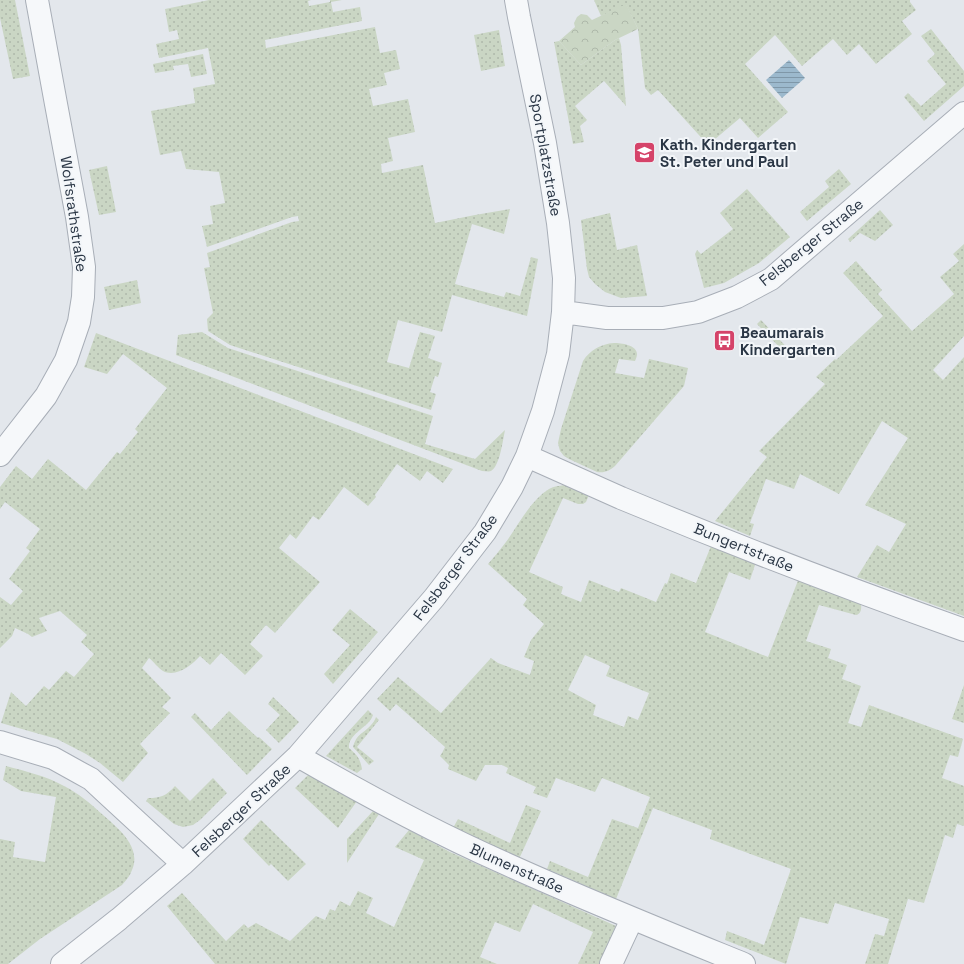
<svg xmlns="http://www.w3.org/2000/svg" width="964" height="964" font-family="'Space Grotesk',sans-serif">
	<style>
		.grass { fill: url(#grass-dots); fill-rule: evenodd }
		.park { fill: url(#park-crowns) }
		.water { fill: url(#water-rules) }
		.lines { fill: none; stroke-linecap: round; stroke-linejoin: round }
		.minor-casing { stroke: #a8aeb7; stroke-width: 24 }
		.minor { stroke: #f6f8fa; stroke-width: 22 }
		.labels { text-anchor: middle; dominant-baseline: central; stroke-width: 4; stroke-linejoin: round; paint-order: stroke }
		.poi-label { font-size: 15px; font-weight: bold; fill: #2a3645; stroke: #f3f6f9; text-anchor: start }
		.street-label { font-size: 15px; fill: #2a3645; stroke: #f3f6f9 }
	</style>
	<defs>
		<pattern id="grass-dots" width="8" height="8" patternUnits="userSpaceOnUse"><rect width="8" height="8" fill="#cad6c4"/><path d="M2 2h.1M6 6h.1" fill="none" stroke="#aeb8aa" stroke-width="1.8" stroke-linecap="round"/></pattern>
		<pattern id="park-crowns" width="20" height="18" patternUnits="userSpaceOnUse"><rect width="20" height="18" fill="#cad6c4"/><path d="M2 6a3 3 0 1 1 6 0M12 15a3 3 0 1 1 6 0" fill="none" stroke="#aeb8aa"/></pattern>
		<pattern id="water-rules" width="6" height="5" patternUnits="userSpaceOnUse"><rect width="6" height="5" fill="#9cb9cd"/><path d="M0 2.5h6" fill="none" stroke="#7f97a8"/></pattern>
	</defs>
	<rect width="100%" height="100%" fill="#e3e7ec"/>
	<path class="grass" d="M0,0h15l15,76 -17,3 -13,-61z
		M209,0h102l-3,1 1,5 21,-4v-2h12l-11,2 2,10 27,-5 2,14 -97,19 1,8 109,-21 5,26 16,-3 4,19 -16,4 3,12 -18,4 4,17 35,-7 7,33 -27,6 5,23 -12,3 1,9 41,-8 12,58 40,-8 35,-6 -6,25 -32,-10 -17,60 49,13 2,-5 14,4 11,-39 7,2 -11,57 -75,-21 -10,37 -44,-12 -11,42 22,6 11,-36 15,4 -7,22 14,5 -4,14 -3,-1 -5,16 6,2 -5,16 -201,-65 -22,-14 -1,-12 6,-6 -9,-45 6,-1 -3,-14 85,-31 7,-1 -1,-5 -6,1 -85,30 -5,-21 11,-2 -3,-18 15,-3 -6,-31 -33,-3 -5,-18 -21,4 -9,-44 44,-8 -2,-15 22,-4 -7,-36 -49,10 -3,-14 23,-5 -2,-9 -8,2 -4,-23z
		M594,0h316v2l6,8 -14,11 10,13 -36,30 -17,-20 -12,11 -14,-16 -31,27 -27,-31 -30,29 43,48 -30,26 -18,-20 -32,27 -50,-55 -7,5 -6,-7 -7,-59 -12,-24 -25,11z
		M931,29l33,42v15l-40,35 -20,-24 4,-4 13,13 25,-22 -19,-23 8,-7 -14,-18z
		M499,30l6,36 -24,5 -7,-36z
		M619,38l2,7 5,61 -22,-25 -29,25 12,14 -7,6 4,16 -11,2 -19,-102 5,-1 22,24 34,-25z
		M203,54l4,20 -16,3 -3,-13 -15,2 1,4 -19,3 -2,-9z
		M107,166l9,46 -17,3 -10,-45z
		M839,169l12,15 -44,37 -7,-9 29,-25 -4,-6z
		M747,189l43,48 -31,26 -35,20 -20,5 -9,-34 2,-4 4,4 32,-25 -13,-16z
		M880,210l13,15 -18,16 -15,-8 -10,9 -2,-3z
		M610,213l7,37 20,-5 10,51 -26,2 -16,-6 -10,-8 -6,-7 -2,-8 -6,-49z
		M964,244v92l-31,34 10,10 21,-23v259l-107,-39 20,-32 12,7 17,-28 -41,-19 43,-67 -26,-17 -43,73 -39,-20 -6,15 -28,-10 -16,44 4,1 -4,12 -35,-15 52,-64 -8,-6 66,-67 -9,-7 19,-18 1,1 47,-44 -40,-43 13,-12 26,29 -4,4 34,37 42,-37 -14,-17 19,-16 -6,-7z
		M137,280l4,23 -32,7 -5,-23z
		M761,320l34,36 -4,3 -34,-35z
		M202,332l26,16 205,68 -8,28 50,15 30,-29c-2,9 -5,36 -14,41 -2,1 -6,0 -9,0l-306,-116 2,-20z
		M96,333l357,136 -10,14 -16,-12 -7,10 -23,-17 -22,31 1,2 -8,9 -24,-19 -25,33 -6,-4 -17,23 -6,-5 -11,14 41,34 -45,51 -9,-8 -16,19 13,12 -18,19 -24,-22 -11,12 -10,-9c-8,9 -24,22 -37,15 -5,-3 -9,-9 -14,-13l-7,10 29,30 -9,9 8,6 -30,31 8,9 -25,29 -23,-19 -14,-9 -29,-15 -56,-16 10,-31 15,14 18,-20 5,4 17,-19 8,6 20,-23 -13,-12 6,-7 -27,-24 -21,7 8,13 -15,6 -4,-3 -13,-6 -3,8 -12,12v-51l11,8 12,-14 -14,-12 21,-28 -4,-3 14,-19 -35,-27 -5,7v-22l16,-21 16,13 16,-20 38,31 31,-38 3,2 18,-22 -3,-3 32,-41 -44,-34 -16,20 -23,-7z
		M614,343c7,0 23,2 23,11 0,2 -1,5 -2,7l-16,-2 -4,14 29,5 5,-19 39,9 -4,18 -69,80c-6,5 -10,7 -18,6l-28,-13 -5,-3 -4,-5 -2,-8 3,-14 22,-68c7,-11 18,-17 31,-18z
		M564,485l9,2 16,8 -3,7 -3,2h-5l-15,-6 -34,74 34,15 -2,7 20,8 8,-22 30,12 2,-4 35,14 9,-19 2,1 4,-11 25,10 15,-37 45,16 -6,18 -21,-8 -24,60 63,25 31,-79 61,24c2,4 2,12 -4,13l-37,-10 -13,36 25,8 -3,9 19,7 -5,14 19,7 -13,37 13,4 8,-22 94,34 -5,18 -8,-2 -8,23 22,8v40l-7,-2 -4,14 -8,-3 -21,68 -16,-4 -20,65h-23l10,-30 9,2 5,-17 -54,-16 -7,21 -28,-7 -14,47 -61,-24 2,-9 37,14 27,-76 -81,-30 2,-9 -59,-22 -37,91 -69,-30 3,-8 38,16 24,-58 26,9 12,-31 -48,-19 -7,14 -39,-14 -9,20 -14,-5 3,-6 -30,-14 2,-5 -6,-3h-17l-9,16 -28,-12 1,-4 -9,-9 2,-3 3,-6 -49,-43 -6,7 -13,-12 21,-22 43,36 50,-55 7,5 32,12 4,-14 -10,-4 7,-17 13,-16 -21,-19 4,-6 -39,-35c6,-7 12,-14 18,-22 13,-18 24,-41 43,-53 5,-3 10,-3 15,-4zM585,655l25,11 -4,10 43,17 -11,27 -10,-4 -4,11 -31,-12 3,-10 -28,-15z
		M350,609l28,23 -45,52 -9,-10 26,-29 -18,-15z
		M964,685v38l-12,-4z
		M273,697l26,25 -20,21 -13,-13 14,-15 -12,-11z
		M368,710l5,5c-1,3 -3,6 -5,8 -7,7 -20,14 -19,25 8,7 11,10 13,21l-5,4 -31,-17z
		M229,711l29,27 1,-1 13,12 -25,26 -56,-58 4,-4 16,17z
		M376,717l3,3 -22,27 17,14 -5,4 -16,-18c4,-14 9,-12 18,-22 2,-2 4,-5 5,-8z
		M6,766c19,5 40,10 58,20 14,7 27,18 39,29 15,13 39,32 29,55 -2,6 -6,10 -10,15l-82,54 -32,25h-8v-125l15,3 -2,15 32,5 11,-65 -35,-6 -18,-11z
		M309,774l48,27 -19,27 -43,-40z
		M213,778l14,15 -27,27 -7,5 -10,2 -9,-3 -28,-23 2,-3c13,0 18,-2 27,-12l15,15z
		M526,805l15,6 -22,48 -66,-31 5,-9 52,24z
		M373,811l6,3 -32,49v-24z
		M261,820l45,44 -18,17 -17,-17 -2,2 -26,-27z
		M409,830l41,22 166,74 -17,38h-21l15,-32 -60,-28 -13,28 -25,-10 -15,35 17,7h-282l-48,-58 15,-13 44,48 18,-17 4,4 8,-5 34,18 26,-25 9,4 5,-11 5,2 5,-10 10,5 8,-15 15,7 -7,15 28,14 30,-67 -29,-13z"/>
	<path class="park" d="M626,4l12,25 -23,11 -34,25 -22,-24 16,-14 -1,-4 3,-6 4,-3 6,1 5,5z"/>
	<path class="water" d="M789,60l16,18 -23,20 -16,-18z"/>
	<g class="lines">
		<defs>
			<path id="minor" d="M563,312l44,6h56l35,-6 39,-15 34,-18 193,-166
				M0,455l46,-59 20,-36 13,-38 4,-25 1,-30 -7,-50 -21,-113 -19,-104
				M527,456c31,14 63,28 94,42 113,47 228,91 343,132
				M0,742l53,16 27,15 11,6 15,14 77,71
				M298,756c66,38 134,75 204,106 79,36 161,69 242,102
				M62,964l57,-45 64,-55 115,-108 136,-158 51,-66 27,-45 15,-31 16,-45 15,-57 5,-42 1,-34 -6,-55 -13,-80 -26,-126 -3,-17
				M611,964l21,-45"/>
		</defs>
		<use href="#minor" class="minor-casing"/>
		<use href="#minor" class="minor"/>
	</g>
	<defs>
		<symbol id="school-square" viewBox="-11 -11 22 22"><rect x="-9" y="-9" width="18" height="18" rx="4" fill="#d54369" stroke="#f3f6f9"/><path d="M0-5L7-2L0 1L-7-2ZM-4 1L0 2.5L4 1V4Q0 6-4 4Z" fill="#fff"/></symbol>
		<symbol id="bus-square" viewBox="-11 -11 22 22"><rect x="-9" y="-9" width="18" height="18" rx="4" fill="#d54369" stroke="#f3f6f9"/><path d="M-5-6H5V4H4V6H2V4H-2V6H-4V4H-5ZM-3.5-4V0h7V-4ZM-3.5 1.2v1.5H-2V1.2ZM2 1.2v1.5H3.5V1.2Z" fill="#fff"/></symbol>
	</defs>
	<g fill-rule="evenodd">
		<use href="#school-square" x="632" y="140" width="25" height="25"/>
		<use href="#bus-square" x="712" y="328" width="25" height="25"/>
	</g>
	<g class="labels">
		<g class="poi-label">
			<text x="660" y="144">Kath. Kindergarten<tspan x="660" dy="17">St. Peter und Paul</tspan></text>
			<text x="740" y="332">Beaumarais<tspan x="740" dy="17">Kindergarten</tspan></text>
		</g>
		<g class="street-label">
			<text transform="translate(546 155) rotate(80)">Sportplatzstraße</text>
			<text transform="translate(74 214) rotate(82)">Wolfsrathstraße</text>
			<text transform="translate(811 242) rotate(-39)">Felsberger Straße</text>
			<text transform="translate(744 547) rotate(22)">Bungertstraße</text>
			<text transform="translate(455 567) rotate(-53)">Felsberger Straße</text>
			<text transform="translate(241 810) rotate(-43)">Felsberger Straße</text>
			<text transform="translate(517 868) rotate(24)">Blumenstraße</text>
		</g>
	</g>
</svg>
